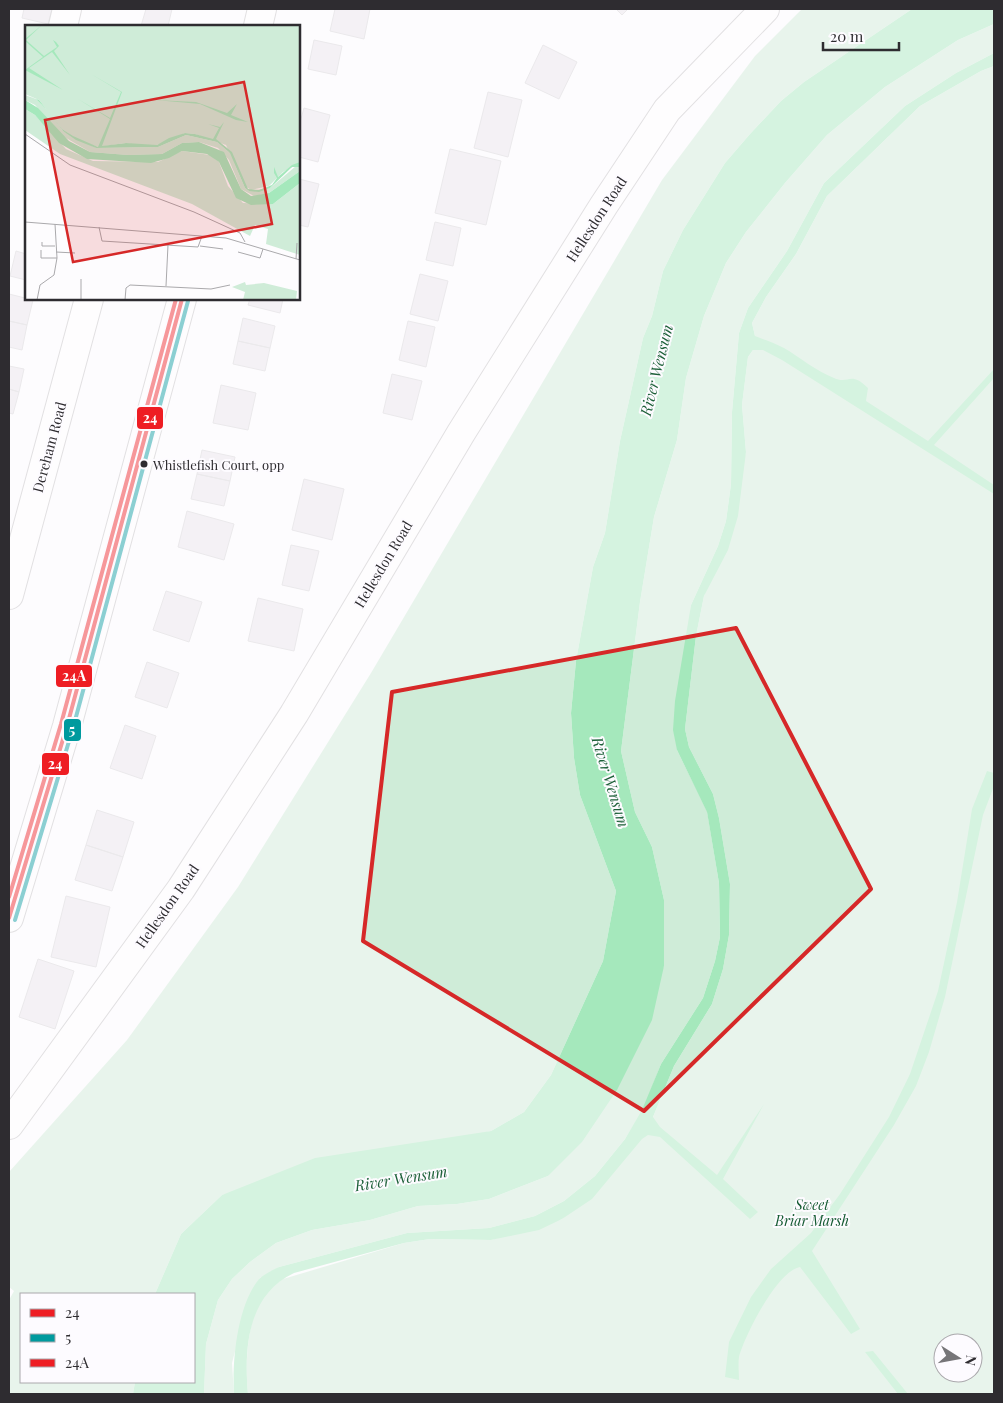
<svg xmlns="http://www.w3.org/2000/svg" width="1003" height="1403" font-family="'Playfair Display',serif">
	<style>
		.green { fill: #cfecd8; fill-rule: evenodd }
		.water { fill: #a5e8bc }
		.building { fill: #e9e5ec; stroke: #d4d3d6 }
		.lines { fill: none; stroke-linecap: round; stroke-linejoin: round }
		.minor-casing { stroke: #c1c0c2; stroke-width: 30 }
		.highway-casing { stroke: #c1c0c2; stroke-width: 30 }
		.minor { stroke: #fff; stroke-width: 28 }
		.highway { stroke: #fff; stroke-width: 28 }
		.bus-1-casing { stroke: #fdfbff; stroke-width: 8 }
		.bus-2-casing { stroke: #fdfbff; stroke-width: 8 }
		.bus-3-casing { stroke: #fdfbff; stroke-width: 8 }
		.bus-1 { stroke: #ee1d23; stroke-width: 4 }
		.bus-2 { stroke: #009a9e; stroke-width: 4 }
		.bus-3 { stroke: #ee1d23; stroke-width: 4 }
		.marked { fill: none; stroke: #d62828; stroke-width: 4; stroke-linejoin: round }
		.bus-dot { fill: #2e2c30; stroke: #fdfbff; stroke-width: 2 }
		.labels { text-anchor: middle; dominant-baseline: central; stroke-width: 4; stroke-linejoin: round; paint-order: stroke }
		.bus-label { font-size: 13px; fill: #2e2c30; stroke: #fdfbff; text-anchor: start }
		.street-label { font-size: 14px; fill: #2e2c30; stroke: #fdfbff }
		.park-label { font-size: 14px; font-style: italic; fill: #155b33; stroke: #fdfbff }
		.water-label { font-size: 15px; font-style: italic; fill: #1c6038; stroke: #fdfbff }
		.inset-road { fill: none; stroke: #aaa9ac; stroke-width: 1 }
		.view { fill: #d62828; fill-opacity: 0.15; stroke: #d62828; stroke-width: 2.5 }
		.inset-edge { fill: none; stroke: #2e2c30; stroke-width: 2.5 }
		.line-badge { stroke: #fdfbff; stroke-width: 2 }
		.badge-label { font-size: 14px; text-anchor: middle; font-weight: bold; fill: #fff }
	</style>
	<rect width="100%" height="100%" fill="#fdfcfe"/>
	<path class="green" d="M802,9h110l-108,73 -23,19 -31,33 -25,29 -42,67 -20,41 -11,45 -9,22 -23,103 -15,92 -12,34 -17,94 -5,52 3,45 6,37 36,96 -13,70 -52,114 -27,37 -33,19 -269,64 -41,39 -26,60h-134v88h114l-2,12h-124v-94l5,-9 -5,-4v-115l118,-132 111,-153 133,-214 291,-493 93,-124z
		M994,24v29l-38,20 -51,33 -81,77 -37,68 -39,57 -9,25 -7,79 -1,72 -5,37 -8,25 -27,59 -14,145 30,61 12,72 1,54 -5,24 -12,37 -42,66 -18,46 -18,29 -30,37 -31,25 -29,15 -46,12 -82,5 -128,34 -19,11 -10,16 -18,69 2,31h-30l2,-50 12,-44 14,-21 18,-17 26,-19 36,-13 58,-10 48,-14 39,-2 32,-5 59,-23 116,-210v-66l-12,-53 -17,-35 -14,-61 19,-149 14,-85 23,-77 9,-62 18,-62 22,-53 20,-31 39,-49 42,-48 58,-48 73,-47z
		M994,66v1328h-746c-3,-29 -2,-80 20,-103 4,-5 10,-9 15,-12l121,-36 26,-4 61,1 71,-21 91,-102 21,-51 38,-62 11,-35 6,-34 1,-51 -11,-66 -6,-24 -24,-47 -4,-18 11,-93 8,-40 7,-18 35,-126 -4,-47 6,-48 5,-7 2,-14 -3,-13 14,-26 30,-43 31,-58 93,-90 61,-35zM943,1343h30v30h-30z"/>
	<path class="water" d="M912,9h82v15l-36,16 -73,47 -58,48 -42,48 -39,49 -20,31 -22,53 -18,62 -9,62 -23,77 -14,85 -19,149 14,61 17,35 12,53v66l-12,54 -35,70 -35,52 -34,34 -59,23 -32,5 -39,2 -48,14 -58,10 -36,13 -26,19 -18,17 -14,21 -12,44 -2,50h-71l2,-12h59v-88h-39l26,-60 41,-39 93,-37 176,-27 33,-19 27,-37 52,-114 13,-70 -36,-96 -6,-37 -3,-45 5,-52 17,-94 12,-34 15,-92 23,-103 9,-22 11,-45 20,-41 42,-67 25,-29 31,-33 23,-19z
		M994,53v13l-13,5 -61,35 -93,90 -31,58 -30,43 -14,26 3,13c10,4 20,7 29,12 17,10 32,23 50,30 15,7 16,-8 34,10l-2,13 62,40 66,-72v9l-60,67 60,40v9l-212,-134 -19,-10h-10l-5,7 -6,48 4,47 -8,64 -10,34 -24,46 -8,40 -11,93 4,18 24,47 6,24 11,66 -1,51 -6,34 -11,35 -38,62 -21,51 7,10 57,48 47,-71 -41,75 35,33 -8,7 -90,-82 -12,-2 -6,4 -50,60 -30,20 -23,11 -48,10 -61,-1 -26,4 -110,30c-47,22 -50,76 -46,121h-14c-2,-33 3,-88 25,-115 5,-5 14,-9 20,-12l128,-34 82,-5 46,-12 29,-15 31,-25 30,-37 17,-29 19,-46 42,-66 12,-37 5,-24 -1,-54 -12,-71 -30,-62 -4,-20 2,-29 16,-96 27,-59 8,-25 5,-37 1,-72 7,-79 9,-25 39,-57 37,-68 81,-77 51,-33z
		M987,771l7,2v13l-11,29 -38,182 -16,55 -13,34 -22,39 -82,126 48,78 -9,5 -51,-67c-23,4 -55,68 -61,90 -1,7 0,16 0,23l-14,-3 4,-35 22,-45 20,-28 40,-36 29,-39 49,-77 21,-43 28,-83 19,-89 15,-93z
		M873,1351l35,43h-10l-33,-42z"/>
	<path class="building" d="M24,9h28l-4,15 -26,-6z
		M146,9h26l-4,17h-27z
		M335,9h35l-6,30 -34,-8z
		M616,9h12l-6,6z
		M314,40l28,6 -6,29 -28,-6z
		M543,45l34,17 -18,37 -34,-16z
		M488,92l34,8 -14,57 -34,-9z
		M304,108l26,7 -12,47 -19,-5v-31z
		M450,149l51,12 -15,64 -51,-12z
		M299,179l20,5 -11,43 -9,-2z
		M435,222l26,6 -8,38 -27,-6z
		M16,251l10,3v26l-16,-4z
		M420,274l28,7 -10,40 -28,-7z
		M9,294l24,6 -6,25 -18,-4z
		M250,299h33l-3,14 -32,-8z
		M243,318l32,8 -5,22 -32,-7z
		M9,321l18,4 -5,25 -13,-3z
		M408,321l27,6 -9,40 -27,-7z
		M238,341l32,7 -5,23 -32,-7z
		M9,366l15,3 -5,23 -10,-3z
		M392,374l30,7 -10,39 -29,-7z
		M221,385l35,8 -8,37 -35,-7z
		M9,389l10,3 -6,22 -4,-1z
		M202,450l33,7 -5,24 -33,-7z
		M197,474l33,7 -6,25 -33,-7z
		M304,479l40,10 -12,51 -40,-10z
		M187,511l47,13 -10,36 -46,-13z
		M291,545l28,6 -10,40 -27,-6z
		M166,591l36,11 -13,40 -36,-12z
		M258,598l45,11 -9,42 -46,-10z
		M147,662l32,11 -12,35 -32,-11z
		M125,725l31,11 -14,43 -32,-11z
		M97,810l37,12 -11,35 -37,-12z
		M86,845l37,12 -11,34 -37,-11z
		M66,896l44,11 -14,60 -45,-10z
		M38,959l36,12 -19,58 -36,-12z"/>
	<g class="lines">
		<defs>
			<path id="minor" d="M63,26l4,-17
				M9,595l80,-296
				M9,1125l172,-236 113,-175 167,-281 143,-228 63,-95 98,-101"/>
			<path id="highway" d="M258,26l4,-17
				M9,918l58,-192 115,-427"/>
		</defs>
		<use href="#minor" class="minor-casing"/>
		<use href="#highway" class="highway-casing"/>
		<use href="#minor" class="minor"/>
		<use href="#highway" class="highway"/>
		<defs>
			<path id="bus-1" d="M9,918l58,-192 115,-427"/>
			<path id="bus-2" d="M15,920l58,-192 115,-427"/>
			<path id="bus-3" d="M9,897l52,-173 115,-425"/>
		</defs>
		<use href="#bus-1" class="bus-1-casing"/>
		<use href="#bus-2" class="bus-2-casing"/>
		<use href="#bus-3" class="bus-3-casing"/>
		<use href="#bus-1" class="bus-1"/>
		<use href="#bus-2" class="bus-2"/>
		<use href="#bus-3" class="bus-3"/>
	</g>
	<path d="M0 0H1003V1403H0ZM736,628l135,261 -227,222 -281,-170 29,-249z" fill="#fdfcfe" fill-opacity=".55" fill-rule="evenodd"/>
	<path class="marked" d="M736,628l135,261 -227,222 -281,-170 29,-249z"/>
	<circle class="bus-dot" cx="144" cy="464" r="4.5"/>
	<g class="labels">
		<g class="bus-label">
			<text x="153" y="464">Whistlefish Court, opp</text>
		</g>
		<g class="street-label">
			<text transform="translate(596 219) rotate(-57)">Hellesdon Road</text>
			<text transform="translate(49 447) rotate(-75)">Dereham Road</text>
			<text transform="translate(383 564) rotate(-59)">Hellesdon Road</text>
			<text transform="translate(167 906) rotate(-55)">Hellesdon Road</text>
		</g>
		<g class="park-label">
			<text x="812" y="1204">Sweet<tspan x="812" dy="16">Briar Marsh</tspan></text>
		</g>
		<g class="water-label">
			<text transform="translate(656 370) rotate(-76)">River Wensum</text>
			<text transform="translate(611 782) rotate(73)">River Wensum</text>
			<text transform="translate(401 1178) rotate(-9)">River Wensum</text>
		</g>
	</g>
	<g transform="translate(25 25)">
		<rect width="275" height="275" fill="#fdfcfe"/>
		<path d="M0,0h275v138l-17,9 -14,14 -18,4 -6,-4 -19,-41 -31,-11 -10,-1 -28,12 -13,1 -19,-3 -27,4 -20,-7 -16,-11 -23,-29 -14,-6zM0,70l11,4 10,10 17,22 33,17 62,-1 28,-12 31,7 13,11 15,35 4,3 21,-3 26,-22 3,-1 1,6 -31,22 -15,3 -13,-7 -12,-29 -11,-12 -19,-6 -17,1 -20,11 -34,1 -38,-3 -29,-17 -26,-30 -10,-5zM0,84l10,6 31,34 27,12 65,1 24,-11 28,4 9,7 9,24 15,17 30,1 27,-21v72l-34,-11 2,-15 -13,-4 -5,11 -58,-32 -132,-50 -35,-24zM220,257l1,3 18,-2 33,8 -1,9h-53l2,-8 -13,-5z" fill="#cfecd8"/>
		<path d="M17,0l-16,15 18,16 13,-9 -4,-7 3,2 3,4 -5,5 16,24 -18,-23 -23,16 34,22 -38,-20 18,-13 -18,-16v-2zM66,49l31,18 -20,54 24,-3 31,2 12,-7 16,-5 10,1 18,5 6,-11 -11,-4 12,3 4,-5 -8,17 16,13 16,37 11,1 13,-5 5,-7 -3,-5v-6l4,10 14,-12 8,-3v5h-8l-22,21 -11,4 -10,-1 -4,-3 -15,-35 -13,-11 -31,-7 -28,12 -62,1 -20,-8 -13,-9 -17,-22 -10,-10 -11,-4 14,5 23,29 11,7 25,11 12,-28 -32,-20 32,19 11,-26zM0,75l13,8 31,33 21,11 38,3 34,-1 20,-11 17,-1 25,10 17,37 10,7 18,-3 31,-22v12l-27,21 -22,1 -15,-7 -17,-36 -12,-8 -25,-3 -13,7 -18,5 -64,-4 -28,-16 -24,-28 -10,-6zM130,75l41,2 31,11 10,-9 -6,11 17,7 -12,-2 -36,-16z" fill="#a5e8bc"/>
		<path class="inset-road" d="M0,109l45,31 124,47 46,21 5,9M0,197l201,16 74,22M74,202l3,14 96,6 4,-11M17,217v4h13M175,221l23,3M16,225v8h16M31,227l19,1M213,227l22,6 3,-9M271,234l1,-16M141,261l2,-41M12,275l3,-15 14,-10 3,-17 -2,-34M56,275v-21M100,275l1,-12 4,-3 81,4 19,-4"/>
		<path class="view" d="M219,57l28,142 -199,38 -28,-142z"/>
		<rect width="275" height="275" class="inset-edge"/>
	</g>
	<g class="line-badge">
		<rect x="136" y="406" width="28" height="24" rx="5" fill="#ee1d23"/>
		<rect x="55" y="664" width="38" height="24" rx="5" fill="#ee1d23"/>
		<rect x="63" y="718" width="19" height="24" rx="5" fill="#009a9e"/>
		<rect x="41" y="752" width="29" height="24" rx="5" fill="#ee1d23"/>
	</g>
	<g class="badge-label">
		<text x="150" y="423">24</text>
		<text x="74" y="681">24A</text>
		<text x="72" y="735">5</text>
		<text x="55" y="769">24</text>
	</g>
	<rect width="1003" height="1403" fill="none" stroke="#2e2c30" stroke-width="20"/>
	<rect x="20" y="1293" width="175" height="90" fill="#fdfbff" stroke="#aaa8ac"/>
	<rect x="30" y="1309" width="25" height="8" fill="#ee1d23" stroke="#aaa8ac"/>
	<text x="65" y="1318" font-size="15" fill="#2e2c30">24</text>
	<rect x="30" y="1334" width="25" height="8" fill="#009a9e" stroke="#aaa8ac"/>
	<text x="65" y="1343" font-size="15" fill="#2e2c30">5</text>
	<rect x="30" y="1359" width="25" height="8" fill="#ee1d23" stroke="#aaa8ac"/>
	<text x="65" y="1368" font-size="15" fill="#2e2c30">24A</text>
	<g transform="translate(958 1358) rotate(101)"><circle r="24" fill="#fdfbff" stroke="#aaa8ac"/>
	<path d="M0-4L9 19L0 12L-9 19Z" fill="#767578"/>
	<text y="-8" font-size="14" font-weight="bold" text-anchor="middle" fill="#2e2c30">N</text>
	</g>
	<path d="M823 42v8h76v-8" fill="none" stroke="#2e2c30" stroke-width="2.5"/>
	<text x="830" y="42" font-size="15" fill="#2e2c30" stroke="#fdfbff" stroke-width="4" paint-order="stroke">20 m</text>
</svg>
